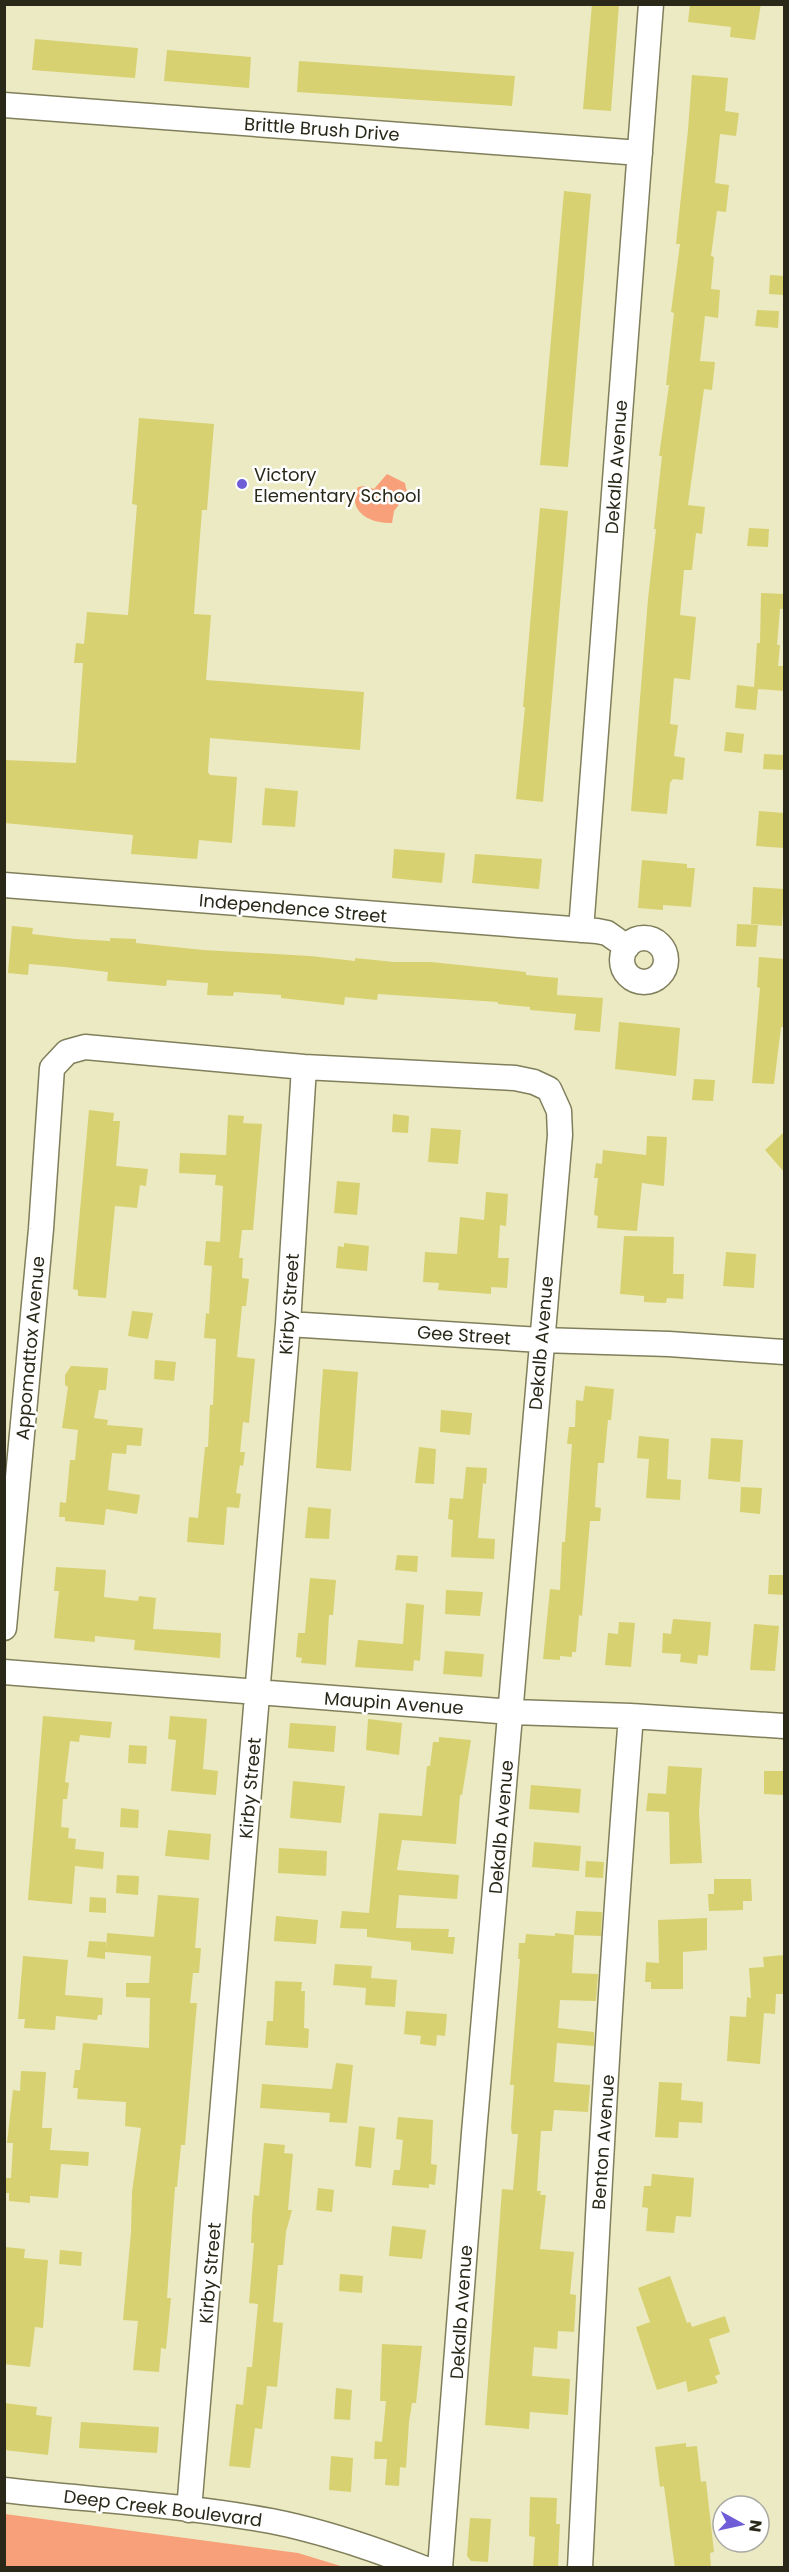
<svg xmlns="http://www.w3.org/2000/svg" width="789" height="2572" font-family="Poppins,sans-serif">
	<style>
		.green { fill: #f7a079 }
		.building { fill: #d8d171 }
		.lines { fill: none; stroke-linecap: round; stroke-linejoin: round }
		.minor-casing { stroke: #807f5b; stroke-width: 27 }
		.minor { stroke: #fff; stroke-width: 24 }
		.poi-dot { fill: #6e5dd7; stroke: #fff; stroke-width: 2 }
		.labels { text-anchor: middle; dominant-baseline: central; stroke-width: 5; stroke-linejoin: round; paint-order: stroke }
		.street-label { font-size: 18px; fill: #292819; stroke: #fff }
		.poi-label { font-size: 18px; fill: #292819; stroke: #fff; text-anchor: start }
	</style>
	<rect width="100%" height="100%" fill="#ebeac2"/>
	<path class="green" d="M387,474l18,9 1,6 3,3 -15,19 -2,12c-21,1 -46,-11 -34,-36l6,-1 10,3z
		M5,2514l293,39 46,14h-339z"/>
	<path class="building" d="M592,4h27l-8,107 -28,-2z
		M690,4h71l-6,36 -25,-3 1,-10 -43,-5z
		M35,39l103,9 -3,30 -103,-8z
		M167,50l84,7 -2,31 -85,-7z
		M299,61l216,15 -3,30 -215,-14z
		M692,75l36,3 -3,33 14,2 -3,23 -16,-2 -5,49 14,2 -3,27 -9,-1 -6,45 3,1 -3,32 9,1 -2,28 -13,-2 -5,45 15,1 -3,28 -8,-1 -16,116 17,2 -3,27 -6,-1 -4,37h-8l-4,45 16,2 -6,63 -16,-2 -4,46 8,1 -4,31 11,2 -2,22 -10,-1 -3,4 -3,31 -36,-3 17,-212 8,-70h-2l8,-73h-3l10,-71h-3l8,-72 -3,-1 9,-68h-4l12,-114z
		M564,191l27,3 -23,273 -28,-2z
		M770,275l14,1v19l-15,-1z
		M757,310l22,1 -1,17 -23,-2z
		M139,418l75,6 -7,86h-5l-8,104 17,1 -5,65 158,12 -4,58 -150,-12 -2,34 2,3 27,2 -5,66 -33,-3 -2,19 -66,-5 2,-19 -129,-12v-63l72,3 7,-100h-9l2,-20 8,1 3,-32 41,3 9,-110 -5,-1z
		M540,508l28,3 -25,291 -27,-3 9,-92h-2z
		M749,528l20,1 -1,18 -21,-1z
		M761,593l23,1v15h-4l-3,36h3l-2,21h6v25l-26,-2 -2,21 -21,-2 2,-23 17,2 3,-44h3z
		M726,732l18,2 -2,19 -18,-2z
		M764,754l20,1v15l-21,-1z
		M265,788l33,3 -3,36 -33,-2z
		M759,811l25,2v35l-28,-2z
		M394,849l51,4 -3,30 -50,-5z
		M475,854l67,5 -3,30 -67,-6z
		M642,860l45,4v4h8l-4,39 -28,-2v5l-25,-2z
		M753,887l31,2 -2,37 -31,-2z
		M737,924l21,1 -2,22 -20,-1z
		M12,926l21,2 -1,6 43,5 35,2v-3l26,1v4l67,7 107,6 45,5v-3l39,4h37l95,10v3l32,3 -1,17 46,3 -3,34 -26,-2 2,-16 -46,-4v-3l-32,-3v-2l-120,-8 -1,6 -32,-3 -1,8 -63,-7v-3l-47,-3 -1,4 -26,-1 1,-12 -41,-3 -1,6 -59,-5 1,-9 -43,-5 -36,-3 -1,11 -20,-2z
		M759,957l25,2v68h-3l-7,57 -22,-1 8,-95 -3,-1z
		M619,1022l61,6 -4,48 -61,-7z
		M694,1079l21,1 -2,21 -21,-1z
		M89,1110l25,3 -1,8h7l-4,45 32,3 -2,17 -6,-1 -3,23 -22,-2 -9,92 -28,-2v-6l-5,-1z
		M393,1114l16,2 -1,17 -16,-1z
		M228,1115l16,1 -1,7 19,1 -9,106h-11l-3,28h4l-1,20 7,1 -3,27h-4l-5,51 18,2 -6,64 -6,-1 -3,30h5l-2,14 -3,-1 -4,28 5,1 -2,14 -12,-1 -3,38 -37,-3 2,-25 9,1 7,-71h3l2,-42h3l3,-66 -12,-1 2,-25 3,1 3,-48 -8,-1 2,-24 14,1 3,-56 -8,-1 1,-10 -37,-2 1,-20 46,2z
		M431,1128l30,2 -3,34 -30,-2z
		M784,1132v40l-19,-22z
		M647,1136l20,1 -3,49 -22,-3 -5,48 -40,-3 1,-12 -4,-1 4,-37h-4l2,-15 6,1 1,-14 43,5z
		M337,1181l23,2 -3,32 -23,-2z
		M486,1192l22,2 -2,32 -6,-1 -2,33h11l-2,30 -16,-1v7l-53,-4 1,-7 -16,-1 2,-30 32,2 3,-37 24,3z
		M624,1236l50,1 -1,37h11l-1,25 -16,-1 -1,5 -22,-1v-6l-24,-2z
		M344,1243l25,3 -2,25 -31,-3 2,-22 6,1z
		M726,1252l30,2 -2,34 -31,-2z
		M132,1311l21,2 -5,26 -20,-3z
		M155,1360l21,2 -2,19 -20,-2z
		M71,1366l37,2 -2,22h-7l-5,28 14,2 -1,5 36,3 -2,18 -14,-1 -1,9 -14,-1 -4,37 32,5 -3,19 -31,-5 -2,16 -39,-4v-4h-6l1,-15 6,1 4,-43h5l3,-30 -16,-2 6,-41 -3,-2v-10z
		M323,1369l35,3 -7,99 -35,-3z
		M585,1386l29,3 -3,31h-3l-4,43h-6l-3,44 6,1 -1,13h-10l-8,95 -3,-1 -3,37h-4v5l-12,-1v4l-17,-1 7,-70 10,1 2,-48h3l7,-98h-5l2,-17h6l1,-27 7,1z
		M441,1410l31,3 -2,22 -30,-3z
		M639,1436l30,3 -2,40 14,1 -1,20 -34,-2 3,-39 -12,-1z
		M711,1438l32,2 -3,42 -32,-3z
		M419,1447l17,2 -2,35 -19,-1z
		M466,1467l21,1 -1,16 -3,-1 -5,55 17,1 -1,20 -43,-2 2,-37 -5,-1 2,-21 13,1z
		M741,1487l21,1 -2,26 -20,-2z
		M308,1507l23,2 -2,30 -24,-1z
		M397,1555l21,1 -1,16 -22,-2z
		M56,1567l50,3 -2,27 34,4 1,-5 17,2 -3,31 68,4 -1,25 -86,-8 1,-10 -40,-4v6l-41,-4 5,-47h-5z
		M769,1575h15v20l-16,-1z
		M310,1578l26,2 -3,35h-4l-3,50 -25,-2 1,-5 -6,-1 2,-24h7z
		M446,1590l37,2 -3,24 -35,-2z
		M406,1603l18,2 -4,56 -6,-1 -1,11 -58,-4 3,-27 45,4z
		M673,1619l38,3 -3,34 -10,-1 -1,9 -17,-2 1,-8 -19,-1 1,-20 8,1z
		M619,1622l16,1 -4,44 -26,-2 3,-32 10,1z
		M754,1624l25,2 -4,45 -25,-1z
		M445,1651l39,3 -2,23 -39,-3z
		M43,1716l69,6 -2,16 -30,-3 -1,7 -9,-1 -5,41 4,1 -2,16h-4l-2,28 8,1 -1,10 8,1 -1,10 29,3 -1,17 -28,-3 -3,38 -44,-4z
		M170,1716l37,3 -4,50 15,2 -2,24 -45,-4 5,-51 -8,-1z
		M368,1719l34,4 -3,32 -33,-5z
		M290,1723l46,3 -2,26 -46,-4z
		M439,1737l32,3 -9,55h-2l-4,49 -54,-4 -5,30 62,5 -2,24 -58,-4 -3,33 53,1 -1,8h7l-2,17 -42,-4v-8l-44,-5v-8l-27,-1 2,-17 27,2 10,-100 43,3 5,-50h3l3,-24h6z
		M129,1745l18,1 -1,18 -18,-1z
		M668,1766l34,2 -3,44 3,51 -32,1 -1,-52 -23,-1 2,-18 18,1z
		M764,1771h20v24l-20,-1z
		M293,1781l52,5 -4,37 -51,-5z
		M531,1785l50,4 -2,24 -50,-4z
		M121,1808l18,2 -1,18 -18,-1z
		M168,1830l43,4 -2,26 -44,-4z
		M534,1842l47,4 -2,25 -47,-4z
		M279,1848l48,3 -1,25 -48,-3z
		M586,1861l18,1 -1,16 -18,-1z
		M117,1875l22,1 -1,19 -22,-2z
		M714,1879h37l1,22h-9v9l-34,1 -1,-17h6z
		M158,1895l41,3 -4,50h6l-2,25h-6l-3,30h7l-3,34 -9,108h-4l-4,42h-2l-8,111h4l-5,51 -5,-1 -2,24 -26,-2 5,-49 -15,-1 8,-88 1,-40 9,-64 -16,-2 1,-24 -49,-3 1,-11h-5l2,-18h5l3,-27 66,5 1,-50 -24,-1v-14h23l2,-27 -46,-4v7l-18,-2 2,-16 17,1v8l1,-17 47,4z
		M90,1897l16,1v15l-17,-1z
		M576,1911l26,1 -1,24 -27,-1z
		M276,1916l42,4 -2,24 -42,-3z
		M707,1918v32l-24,2v37h-32v-7h-6l1,-20 13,1 -1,-43z
		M555,1933l19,2 -2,38 26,1 -2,27 -36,-1 -2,28 36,4v14l-37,-3 -3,39 36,3 -2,27 -34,-2 -2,21h-11l-4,60h4l-1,4h6l-6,54 34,3 -4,42 6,1 -1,22 -1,15 -16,-1 -1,18 -23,-2 -2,29 38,3 -2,36 -38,-3 -1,17 -44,-4 17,-236 11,1 5,-56h-6l-1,-6 3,-43h-4l10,-126h-2l1,-16h6l1,-9 29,2z
		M784,1955v39h-8l-1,20 -11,-1 -4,51 -33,-3 3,-45 16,1 1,-20 4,1 -2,-30 15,-1 -1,-10z
		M23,1956l45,4 -3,35 38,3 -1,17h-4l-1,5 -41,-4 -1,14 -31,-2 1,-9h-7z
		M335,1964l37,2 -1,12 26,2 -2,27 -30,-2 1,-17 -33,-3z
		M275,1981l27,1 -1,9h4l-1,37 5,1 -1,19 -43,-3 2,-24h6z
		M406,2011l41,3 -2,22 -8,-1 -1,11 -16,-2 1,-8 -17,-2z
		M336,2063l17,2 -6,58 -18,-1 1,-9 -70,-5 2,-24 70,5z
		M21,2071l25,1 -4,56h10l-2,22 39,2 -1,14 -27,-2 -3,34 -28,-2v7l-21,-2v-8h-5v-15h7l2,-35h-6l6,-53 7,1z
		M659,2082l23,1 -1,17 22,2 -1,21 -23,-1 -1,16 -23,-1z
		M398,2117l35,3 -2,44 6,1 -2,20 -6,-1v4l-37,-3 2,-15h6l3,-30 -7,-1z
		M359,2126l16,2 -4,40 -16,-2z
		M264,2143l21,2 -1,8 9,1 -5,56h4l-6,22 -3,33h-5l-5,57 10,1 -6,64 -10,-1 -5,43 -7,-1 -5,40 -21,-2 7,-62 7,1 4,-38h5l6,-63 -9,-1 5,-60h-3l1,-27 2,-21 5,1z
		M652,2174l42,4 -3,39 -15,-1 -2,17 -28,-2 2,-23 -6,-1 2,-21h7z
		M318,2188l16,2 -2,22 -16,-2z
		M392,2226l34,4 -4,29 -33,-3z
		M5,2247l20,2 -1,9 24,2 -5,68 -8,-1 -5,40 -26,-3z
		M60,2250l22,2 -1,14 -22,-2z
		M340,2274l23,2 -1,17 -23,-2z
		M670,2276l17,47 3,-1 2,5 33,-11 5,16 -21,7 11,35 -5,2 3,7 -30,9 -2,-11 -29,9 -21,-63 14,-5 -12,-34z
		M382,2344l40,2 -6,57h-4l-3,19 -3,46 -6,-1 -1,19 -14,-1 2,-26h-13l1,-18 7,1 4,-41h-6z
		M336,2388l16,2 -2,30 -16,-1z
		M4,2403l33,4 -1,8 16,2 -4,38 -44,-5z
		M81,2422l78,5 -2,26 -78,-5z
		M686,2443v4l11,-1 4,36 5,-1 8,71 -4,1 1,15h-36l-11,-82 -4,1 -5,-40z
		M331,2456l22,2 -2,34 -22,-2z
		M530,2497l27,1 -1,26h4l-2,44h-25l2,-31 -6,-1z
		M470,2518l21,1 -3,43 -17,-1 -4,-5z"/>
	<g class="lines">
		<defs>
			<path id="minor" d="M4,105l636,48
				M4,885l593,46 10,2 20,14
				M581,930l70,-926
				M622 960a22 22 0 1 1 44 0a22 22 0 1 1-44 0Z
				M288,1324l253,16 128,4 115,8
				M4,1628l37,-399 11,-161 15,-16 18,-5 219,20 211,11 19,4 15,7 10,22 1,24 -86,998 -34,435
				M4,1672l508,40 119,4 153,10
				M4,2490c89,10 179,15 267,31 51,10 104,28 152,47
				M189,2510l99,-1186 16,-257
				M580,2568c14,-284 28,-569 51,-852"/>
		</defs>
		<use href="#minor" class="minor-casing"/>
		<use href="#minor" class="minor"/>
	</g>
	<circle class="poi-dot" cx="242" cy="484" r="6"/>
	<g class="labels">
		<g class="street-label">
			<text transform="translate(322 129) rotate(4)">Brittle Brush Drive</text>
			<text transform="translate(616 467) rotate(-86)">Dekalb Avenue</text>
			<text transform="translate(293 908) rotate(5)">Independence Street</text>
			<text transform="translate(289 1304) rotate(-86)">Kirby Street</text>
			<text transform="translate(464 1335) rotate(4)">Gee Street</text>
			<text transform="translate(541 1343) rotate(-85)">Dekalb Avenue</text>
			<text transform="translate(30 1348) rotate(-85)">Appomattox Avenue</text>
			<text transform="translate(394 1703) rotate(4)">Maupin Avenue</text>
			<text transform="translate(250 1788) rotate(-85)">Kirby Street</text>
			<text transform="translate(501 1827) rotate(-85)">Dekalb Avenue</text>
			<text transform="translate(603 2142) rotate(-86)">Benton Avenue</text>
			<text transform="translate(210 2273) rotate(-85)">Kirby Street</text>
			<text transform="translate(461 2312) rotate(-86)">Dekalb Avenue</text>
			<text transform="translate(163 2508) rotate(7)">Deep Creek Boulevard</text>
		</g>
		<g class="poi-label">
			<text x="254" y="474">Victory<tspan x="254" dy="21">Elementary School</tspan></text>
		</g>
	</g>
	<rect width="789" height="2572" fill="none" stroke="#292819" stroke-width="12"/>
	<g transform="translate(741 2524) rotate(98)"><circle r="28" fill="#ffffff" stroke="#a9a9a3" stroke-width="1.5"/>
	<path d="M0-4.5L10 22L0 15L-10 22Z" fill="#6e5dd7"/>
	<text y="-9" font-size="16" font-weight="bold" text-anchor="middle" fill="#292819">N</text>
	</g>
</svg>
